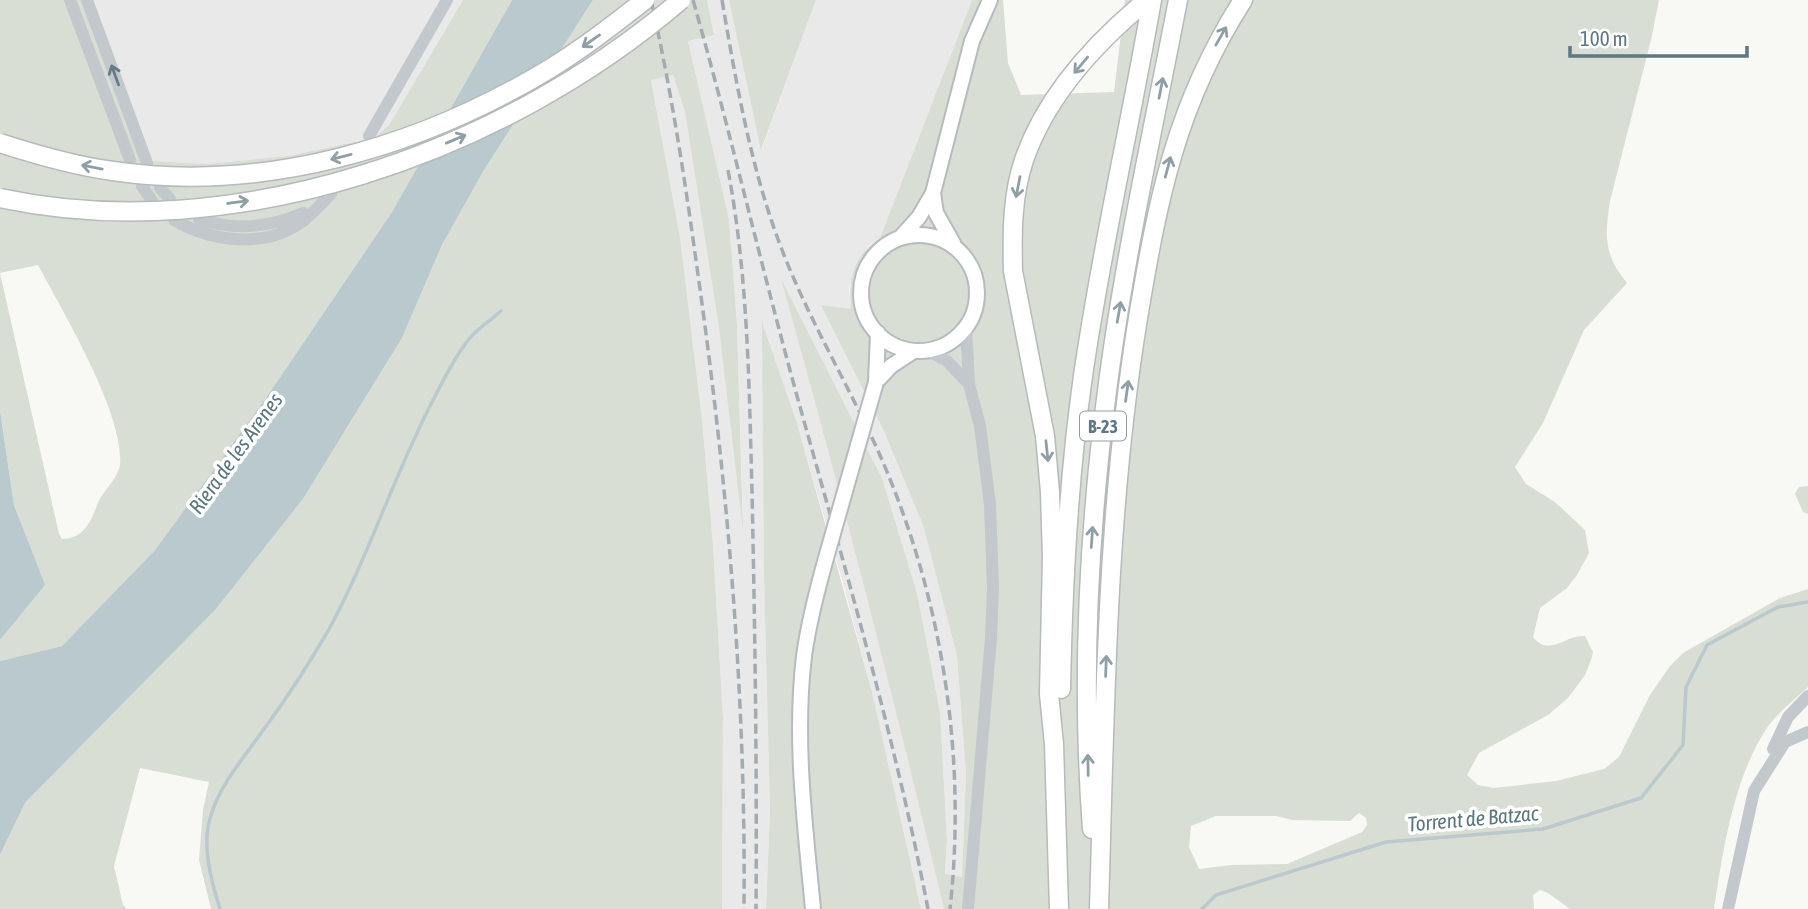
<svg xmlns="http://www.w3.org/2000/svg" width="1808" height="909" font-family="'Asap Condensed',sans-serif">
	<style>
		.built { fill: #e8e9e8 }
		.green { fill: #d8ded3; fill-rule: evenodd }
		.water { fill: #bac9cd }
		.lines { fill: none; stroke-linecap: round; stroke-linejoin: round }
		.stream { stroke: #bac9cd; stroke-width: 3.5 }
		.major-casing { stroke: #b5bbbf; stroke-width: 18 }
		.highway-casing { stroke: #b5babd; stroke-width: 21 }
		.minor { stroke: #c2c8cb; stroke-width: 12 }
		.major { stroke: #fff; stroke-width: 14 }
		.highway { stroke: #fff; stroke-width: 18 }
		.rail { stroke: #a2abb1; stroke-width: 3.5; stroke-dasharray: 10 5; stroke-linecap: butt }
		.major-bridge-casing { stroke: #b5bbbf; stroke-width: 18; stroke-linecap: butt }
		.highway-bridge-casing { stroke: #b5babd; stroke-width: 21; stroke-linecap: butt }
		.major-bridge { stroke: #fff; stroke-width: 14 }
		.highway-bridge { stroke: #fff; stroke-width: 18 }
		.oneway { stroke: #8f9fa8 }
		.oneway2 { stroke: #647a87 }
		.labels { text-anchor: middle; dominant-baseline: central; stroke-width: 7; stroke-linejoin: round; paint-order: stroke }
		.shield { fill: #fff; stroke: #8f9fa8; stroke-width: 2 }
		.shield-label { font-size: 18px; font-weight: bold; fill: #5f7683 }
		.water-label { font-size: 21px; font-style: italic; fill: #5a777d; stroke: #fff }
	</style>
	<rect width="100%" height="100%" fill="#f8f8f4"/>
	<path class="built" d="M93,0h370l-74,125 -15,13 -86,18 -81,8 -55,-3z
		M707,0h22l33,149 54,-149h156l-92,238 -12,8 -19,41 2,23 -29,-5 61,124 40,96 34,131 9,117 -4,104 -17,-2 2,-36 -7,-127 -23,-119 -35,-115 -99,-194 51,184 65,248 45,193h-23l-49,-217 -31,-116 -44,-153 -34,-98 1,251 6,235 -4,98h-44l1,-191 -10,-174 -11,-126 -22,-181 -29,-158 22,-4 12,37 34,216 24,191 -6,-194 -8,-106 -41,-178 26,-6z"/>
	<path class="green" d="M0,0h93l59,161 55,3 81,-8 86,-18 15,-13 74,-125h49l-120,212 -124,183 -113,155 -93,96 -62,15v-21l44,-55 -30,-80 -14,-95zM38,265c24,45 86,149 82,198 0,14 -17,27 -23,42 -6,17 -14,34 -35,34l-3,-5 -59,-261z
		M593,0h114l7,35 -26,6 41,178 8,106 6,205 -24,-202 -34,-216 -12,-37 -22,5 29,157 22,182 11,125 10,174 -1,191h-511l-12,-49 4,-50 6,-28 -69,-14 -26,98 9,39 4,4h-127v-54l25,-52 191,-194 87,-110 99,-161 40,-93 42,-75z
		M729,0h87l-55,150z
		M972,0h31l5,63 13,32 93,-3 11,-92h534l-8,40 -41,161c-5,34 -7,53 17,82l-43,47 -41,93 -28,44 11,17 29,18 30,28 4,23 -12,22 -10,13 -27,20 -7,29c17,21 32,-3 52,-1l8,16 -2,8 -6,15 -17,23 -20,17 -69,38 -12,22 11,10 16,3 62,-7 48,-12 15,-12 31,-62 20,-29 13,-13 97,-55 28,-9v98c-13,12 -28,24 -39,38 -35,50 -46,125 -55,184h-144l-22,-16 -8,-3 -7,5 1,14h-590c-50,-211 -104,-421 -163,-630l101,199 35,115 23,119 7,127 -2,35 17,3 4,-104 -9,-117 -34,-131 -40,-96 -62,-124 30,4c-3,-30 2,-53 29,-71zM1359,813l7,5 1,7 -5,7 -75,32 -56,1 -32,4 -10,-22 2,-21 25,-10h60l16,4 58,1z
		M762,322l35,101 75,269 49,217h-155l4,-98 -6,-235z
		M1808,486v28l-5,-2 -8,-18 4,-7z"/>
	<path class="water" d="M512,0h81l-109,170 -42,75 -40,93 -99,161 -87,110 -191,194 -25,52v-194l62,-15 93,-96 113,-155 124,-183z
		M0,410l14,95 31,80 -45,55z"/>
	<g class="lines">
		<path class="stream" d="M220,909c-9,-29 -19,-64 -9,-94 10,-32 34,-59 53,-86 23,-31 44,-64 64,-98 39,-71 64,-150 101,-223 12,-23 24,-49 40,-69 9,-11 22,-19 32,-28
			M1202,909l14,-14 170,-53 157,-13 98,-31 42,-53 3,-58 21,-42 71,-38 30,-5"/>
		<defs>
			<path id="major" d="M933,193l3,20 17,30
				M861 293a58 58 0 1 1 116 0a58 58 0 1 1-116 0Z
				M901,237l18,-20 14,-24 39,-152 18,-41
				M876,382l15,-16 23,-15
				M876,382l2,-49
				M813,909c-8,-84 -19,-169 -9,-253 5,-36 14,-70 24,-105"/>
			<path id="highway" d="M1061,689c2,-105 7,-209 22,-313 18,-126 47,-250 69,-376
				M1092,829c-11,-146 -4,-293 15,-438 17,-132 46,-261 71,-391
				M1059,909l-5,-165 -5,-50 3,-137 -2,-65 -5,-56 -32,-165c-1,-37 -1,-76 11,-111 22,-64 72,-118 123,-160
				M1099,909c6,-198 7,-395 39,-591 20,-120 38,-213 105,-318"/>
		</defs>
		<use href="#major" class="major-casing"/>
		<use href="#highway" class="highway-casing"/>
		<path class="minor" d="M70,0l60,160
			M87,0l60,163
			M369,136l78,-136
			M142,186l10,15
			M160,188l10,11
			M199,219c36,12 69,9 104,-6
			M174,220c38,22 92,29 129,1 10,-8 19,-18 28,-27
			M966,327l3,57 11,42 10,78 3,83 -2,51 -23,271
			M927,350l20,11 22,23
			M1773,749l15,-32 20,-21
			M1728,909l26,-118 31,-49 23,-10"/>
		<use href="#major" class="major"/>
		<use href="#highway" class="highway"/>
		<path class="rail" d="M651,0c21,93 35,187 48,282 29,207 47,417 45,627
			M693,0c36,127 66,257 101,385 48,174 100,347 134,524
			M722,0c14,82 28,164 57,242 27,73 68,140 100,211 63,143 88,301 71,456
			M728,170c20,106 21,213 24,321 3,140 5,279 4,418"/>
		<defs>
			<path id="major-bridge" d="M828,551l48,-169"/>
			<path id="highway-bridge" d="M0,143c37,12 75,23 113,28 150,22 304,-23 433,-100 35,-21 67,-46 99,-71
				M0,198c233,50 503,-45 681,-198"/>
		</defs>
		<use href="#major-bridge" class="major-bridge-casing"/>
		<use href="#highway-bridge" class="highway-bridge-casing"/>
		<use href="#major-bridge" class="major-bridge"/>
		<use href="#highway-bridge" class="highway-bridge"/>
	</g>
	<defs><path id="oneway-shaft" d="M-6 0H5M1.5-3L5.5 0L1.5 3" fill="none" stroke-width="1.6" stroke-linecap="round" stroke-linejoin="round" transform="scale(1.75)"/></defs>
	<g class="oneway">
		<use href="#oneway-shaft" transform="translate(1221 36) rotate(-60)"/>
		<use href="#oneway-shaft" transform="translate(591 41) rotate(145)"/>
		<use href="#oneway-shaft" transform="translate(1081 65) rotate(130)"/>
		<use href="#oneway-shaft" transform="translate(1161 88) rotate(-79)"/>
		<use href="#oneway-shaft" transform="translate(456 139) rotate(-23)"/>
		<use href="#oneway-shaft" transform="translate(341 157) rotate(166)"/>
		<use href="#oneway-shaft" transform="translate(92 167) rotate(-169)"/>
		<use href="#oneway-shaft" transform="translate(1168 167) rotate(-75)"/>
		<use href="#oneway-shaft" transform="translate(1018 187) rotate(101)"/>
		<use href="#oneway-shaft" transform="translate(238 202) rotate(-8)"/>
		<use href="#oneway-shaft" transform="translate(1119 312) rotate(-80)"/>
		<use href="#oneway-shaft" transform="translate(1127 391) rotate(-82)"/>
		<use href="#oneway-shaft" transform="translate(1047 451) rotate(84)"/>
		<use href="#oneway-shaft" transform="translate(1092 537) rotate(-86)"/>
		<use href="#oneway-shaft" transform="translate(1106 666) rotate(-88)"/>
		<use href="#oneway-shaft" transform="translate(1088 765) rotate(-91)"/>
	</g>
	<use class="oneway2" href="#oneway-shaft" transform="translate(115 75) rotate(-110)"/>
	<g class="labels">
		<rect class="shield" x="1080" y="411.5" width="46" height="29" rx="5"/>
		<g class="shield-label">
			<text x="1103" y="426">B-23</text>
		</g>
		<g class="water-label">
			<text transform="translate(235 453) rotate(-54)">Riera de les Arenes</text>
			<text transform="translate(1473 818) rotate(-5)">Torrent de Batzac</text>
		</g>
	</g>
	<path d="M1570 46v10h177v-10" fill="none" stroke="#5f7683" stroke-width="3.5"/>
	<text x="1580" y="46" font-size="21" fill="#5f7683" stroke="#ffffff" stroke-width="5" paint-order="stroke">100 m</text>
</svg>
